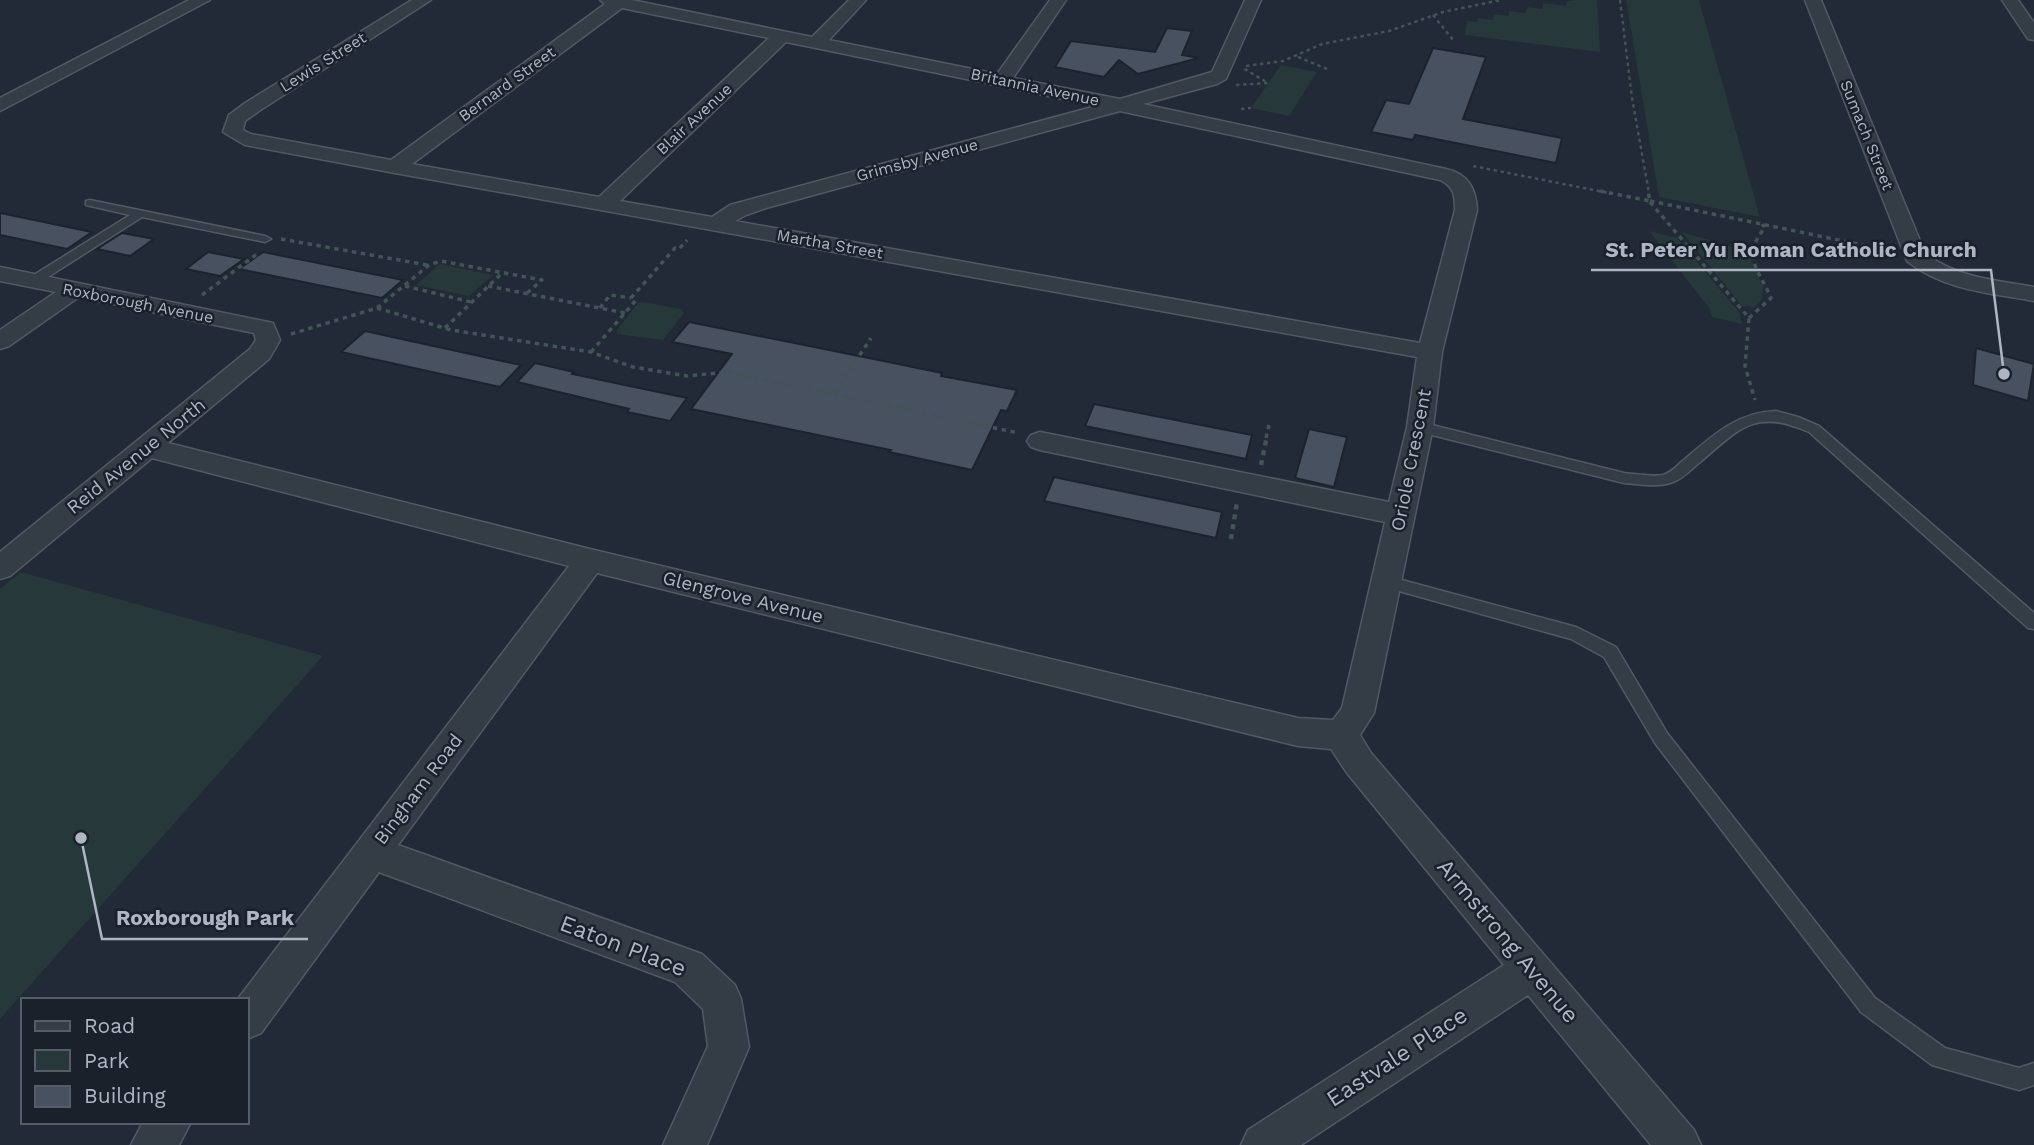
<svg xmlns="http://www.w3.org/2000/svg" width="2034" height="1145" font-family="'Work Sans',sans-serif">
	<style>
		.green { fill: #263839 }
		.building { fill: #475160; stroke: #1c232d; stroke-width: 2 }
		.lines { fill: none; stroke-linecap: round; stroke-linejoin: round }
		.service-casing { stroke: #525964; stroke-width: 3 }
		.minor-casing { stroke: #525964; stroke-width: 3 }
		.path-far2 { stroke: #425456; stroke-width: 2.5; stroke-dasharray: 3.5 3.5; stroke-linecap: butt }
		.path-far1 { stroke: #425456; stroke-width: 3.5; stroke-dasharray: 4.5 4.5; stroke-linecap: butt }
		.path { stroke: #425456; stroke-width: 4.5; stroke-dasharray: 5 5; stroke-linecap: butt }
		.service { fill: #343c46; fill-rule: evenodd }
		.minor { fill: #343c46; fill-rule: evenodd }
		.labels { text-anchor: middle; dominant-baseline: central; stroke-width: 5; stroke-linejoin: round; paint-order: stroke }
		.far-street-label { font-size: 16px; fill: #afb6c3; stroke: #1a212b }
		.street-label { font-size: 19px; fill: #afb6c3; stroke: #1a212b }
		.near-street-label { font-size: 23px; fill: #afb6c3; stroke: #1a212b }
		.leader { fill: none; stroke: #afb6c3; stroke-width: 2.5 }
		.callout-dot { fill: #afb6c3; stroke: #1a212b; stroke-width: 2.5 }
		.callout-label { font-size: 21px; text-anchor: middle; font-weight: bold; fill: #afb6c3; stroke: #1a212b; stroke-width: 5; stroke-linejoin: round; paint-order: stroke }
	</style>
	<rect width="100%" height="100%" fill="#212a36"/>
	<path class="green" d="M1576,0h21l3,52 -135,-17 2,-14 10,1 1,-4 15,2 1,-6 15,2v-5l17,2 1,-6 15,2 1,-6 23,3 1,-5z
		M1626,0h73l61,217 -101,-20z
		M1281,65l36,7 -28,44 -38,-8z
		M1649,231l28,7 62,74 3,12 -30,-7 -3,-9z
		M1682,232l65,19 16,35 -1,13 -8,8 -12,-1z
		M440,264l53,11 -24,21 -53,-11z
		M643,302l38,7 3,4 -21,27 -46,-6v-4l21,-27z
		M21,572l302,84 -323,363v-430z"/>
	<path class="building" d="M1167,28l25,3 -10,24 17,3 -61,16 -19,-14 -15,17 -49,-10 16,-26 84,11z
		M1433,48l53,9 -23,62 99,19 -6,25 -141,-28 -2,5 -42,-8 15,-32 23,4z
		M0,213l92,19 -25,17 -67,-14z
		M122,233l32,6 -24,17 -33,-7z
		M208,252l36,7 -24,17 -34,-7z
		M263,252l140,28 -21,18 -143,-29z
		M689,322l165,33 88,18 -1,3 76,14 -10,21 -6,-1 -29,60 -83,-18 2,-2 -200,-41 41,-55 -60,-12z
		M365,331l156,34 -21,22 -159,-35z
		M1976,348l58,16 -6,37 -55,-16z
		M535,363l39,9 -2,2 115,24 -17,23 -43,-9 2,-3 -112,-27z
		M1094,404l158,31 -6,24 -161,-33z
		M1309,429l38,8 -13,50 -39,-9z
		M1054,477l168,35 -6,26 -172,-37z"/>
	<g class="lines">
		<defs>
			<path id="service" d="M90,200l175,36 6,3 -6,3 -123,-25 -105,67h-8v-6l101,-63 -44,-10v-4z
				M1776,411l22,6 21,9 215,187v16l-6,-1 -219,-196c-54,-24 -69,-4 -110,31 -8,6 -16,16 -26,19 -16,6 -33,2 -49,1l-204,-51 -7,-5 7,-5 204,51c12,1 27,4 39,2 9,-2 15,-11 22,-16 28,-24 53,-47 91,-48z
				M1387,576l189,51 40,20 51,86 208,265 70,50 74,20 15,-5v22l-15,5 -87,-25 -71,-53 -206,-269 -51,-86 -33,-18 -190,-53 -2,-4 2,-4z"/>
			<path id="minor" d="M189,0h21l-210,111v-13z
				M412,0h19l-172,111 -14,10 -2,9 8,4 140,26 214,-156 -5,-4h32l180,37 37,-37h17l-37,40 168,34 53,-74h16l-53,78 107,21 92,-27 33,-72h16l-35,79 -9,5 -74,20 303,65c22,5 30,19 31,41l-35,142 -9,75 -59,286 -14,22 11,18 323,377 7,15h-50l-123,-150 -227,150h-60l7,-15 256,-165 -157,-192 -16,-24 -33,-3 -701,-173 -199,272 304,109 33,31 6,14 8,48 -42,98h-44l45,-99 -5,-37 -28,-27 -296,-110 -118,161 -14,6v-39h-10l332,-434 -417,-108 -142,118 -10,3v-27l250,-203 6,-9 -2,-7 -175,-36 -70,49 -9,3v-19l56,-38 -56,-11v-14l273,56 7,17 -11,19 -101,84 422,106 708,169 35,2 9,-12 43,-186 -345,-72 -9,-3 -4,-6 4,-6 9,-3 349,70 18,-75 10,-70 -1022,-184 -150,-28 -22,-13 6,-17 16,-12zM622,8l147,30 -170,159 -187,-33zM786,42l30,6 280,58 -366,99 -18,12 -92,-16zM1120,111l320,69c14,7 15,15 15,30l-35,133 -685,-122 11,-6 20,-7z
				M1805,0h16l104,253c32,25 70,27 109,34v14c-44,-8 -91,-11 -127,-40z
				M2002,0h16l16,23v17l-6,-1z
				M143,1122h48l-12,23h-48z"/>
		</defs>
		<use href="#service" class="service-casing"/>
		<use href="#minor" class="minor-casing"/>
		<path class="path-far2" d="M1620,0l12,98 17,95
			M1433,15l21,26
			M1298,57l29,12
			M1246,66l37,-5 39,-17 67,-13 54,-19 58,-12
			M1236,85l32,-2 -25,-15
			M1241,109l10,-1
			M1473,166l136,27"/>
		<path class="path-far1" d="M1600,191l50,10 -2,-10
			M1650,201l237,49
			M1650,202l99,116 -4,48 10,34
			M281,239l146,26
			M405,286l66,16
			M488,286l137,27
			M202,295l55,-41
			M631,298l44,-50 4,1 8,-9
			M377,308l74,22 140,22 42,15 54,9 41,-4 291,61
			M600,308l10,-13 21,3
			M1749,318l22,-20c-13,-30 -30,-42 -6,-70l-3,-4
			M445,328l57,-55
			M291,334l86,-26 52,-43 12,-4 101,19 -16,14
			M591,352l46,-53
			M835,393l36,-55
			M1266,438l3,-13"/>
		<path class="path" d="M1261,465l6,-29
			M1231,539l6,-37"/>
		<use href="#service" class="service"/>
		<use href="#minor" class="minor"/>
	</g>
	<g class="labels">
		<g class="far-street-label">
			<text transform="translate(323 62) rotate(-32)">Lewis Street</text>
			<text transform="translate(507 84) rotate(-36)">Bernard Street</text>
			<text transform="translate(1035 87) rotate(12)">Britannia Avenue</text>
			<text transform="translate(694 119) rotate(-43)">Blair Avenue</text>
			<text transform="translate(1867 135) rotate(68)">Sumach Street</text>
			<text transform="translate(917 160) rotate(-15)">Grimsby Avenue</text>
			<text transform="translate(830 244) rotate(10)">Martha Street</text>
			<text transform="translate(138 303) rotate(11)">Roxborough Avenue</text>
		</g>
		<g class="street-label">
			<text transform="translate(136 456) rotate(-39)">Reid Avenue North</text>
			<text transform="translate(1411 460) rotate(-79)">Oriole Crescent</text>
			<text transform="translate(743 597) rotate(14)">Glengrove Avenue</text>
			<text transform="translate(418 789) rotate(-53)">Bingham Road</text>
		</g>
		<g class="near-street-label">
			<text transform="translate(1508 941) rotate(50)">Armstrong Avenue</text>
			<text transform="translate(623 946) rotate(21)">Eaton Place</text>
			<text transform="translate(1397 1057) rotate(-33)">Eastvale Place</text>
		</g>
	</g>
	<path class="leader" d="M2004 374L1991 270H1591M81 838L102 939H308"/>
	<g class="callout-dot">
		<circle cx="2004" cy="374" r="7"/>
		<circle cx="81" cy="838" r="7"/>
	</g>
	<g class="callout-label">
		<text x="1791" y="257">St. Peter Yu Roman Catholic Church</text>
		<text x="205" y="925">Roxborough Park</text>
	</g>
	<rect x="21" y="998" width="228" height="126" fill="#1a212b" stroke="#565d68" stroke-width="2"/>
	<rect x="35" y="1021" width="35" height="10" fill="#343c46" stroke="#565d68" stroke-width="2"/>
	<text x="84" y="1033" font-size="21" fill="#afb6c3">Road</text>
	<rect x="35" y="1050" width="35" height="21" fill="#263839" stroke="#565d68" stroke-width="2"/>
	<text x="84" y="1068" font-size="21" fill="#afb6c3">Park</text>
	<rect x="35" y="1086" width="35" height="21" fill="#475160" stroke="#565d68" stroke-width="2"/>
	<text x="84" y="1103" font-size="21" fill="#afb6c3">Building</text>
</svg>
